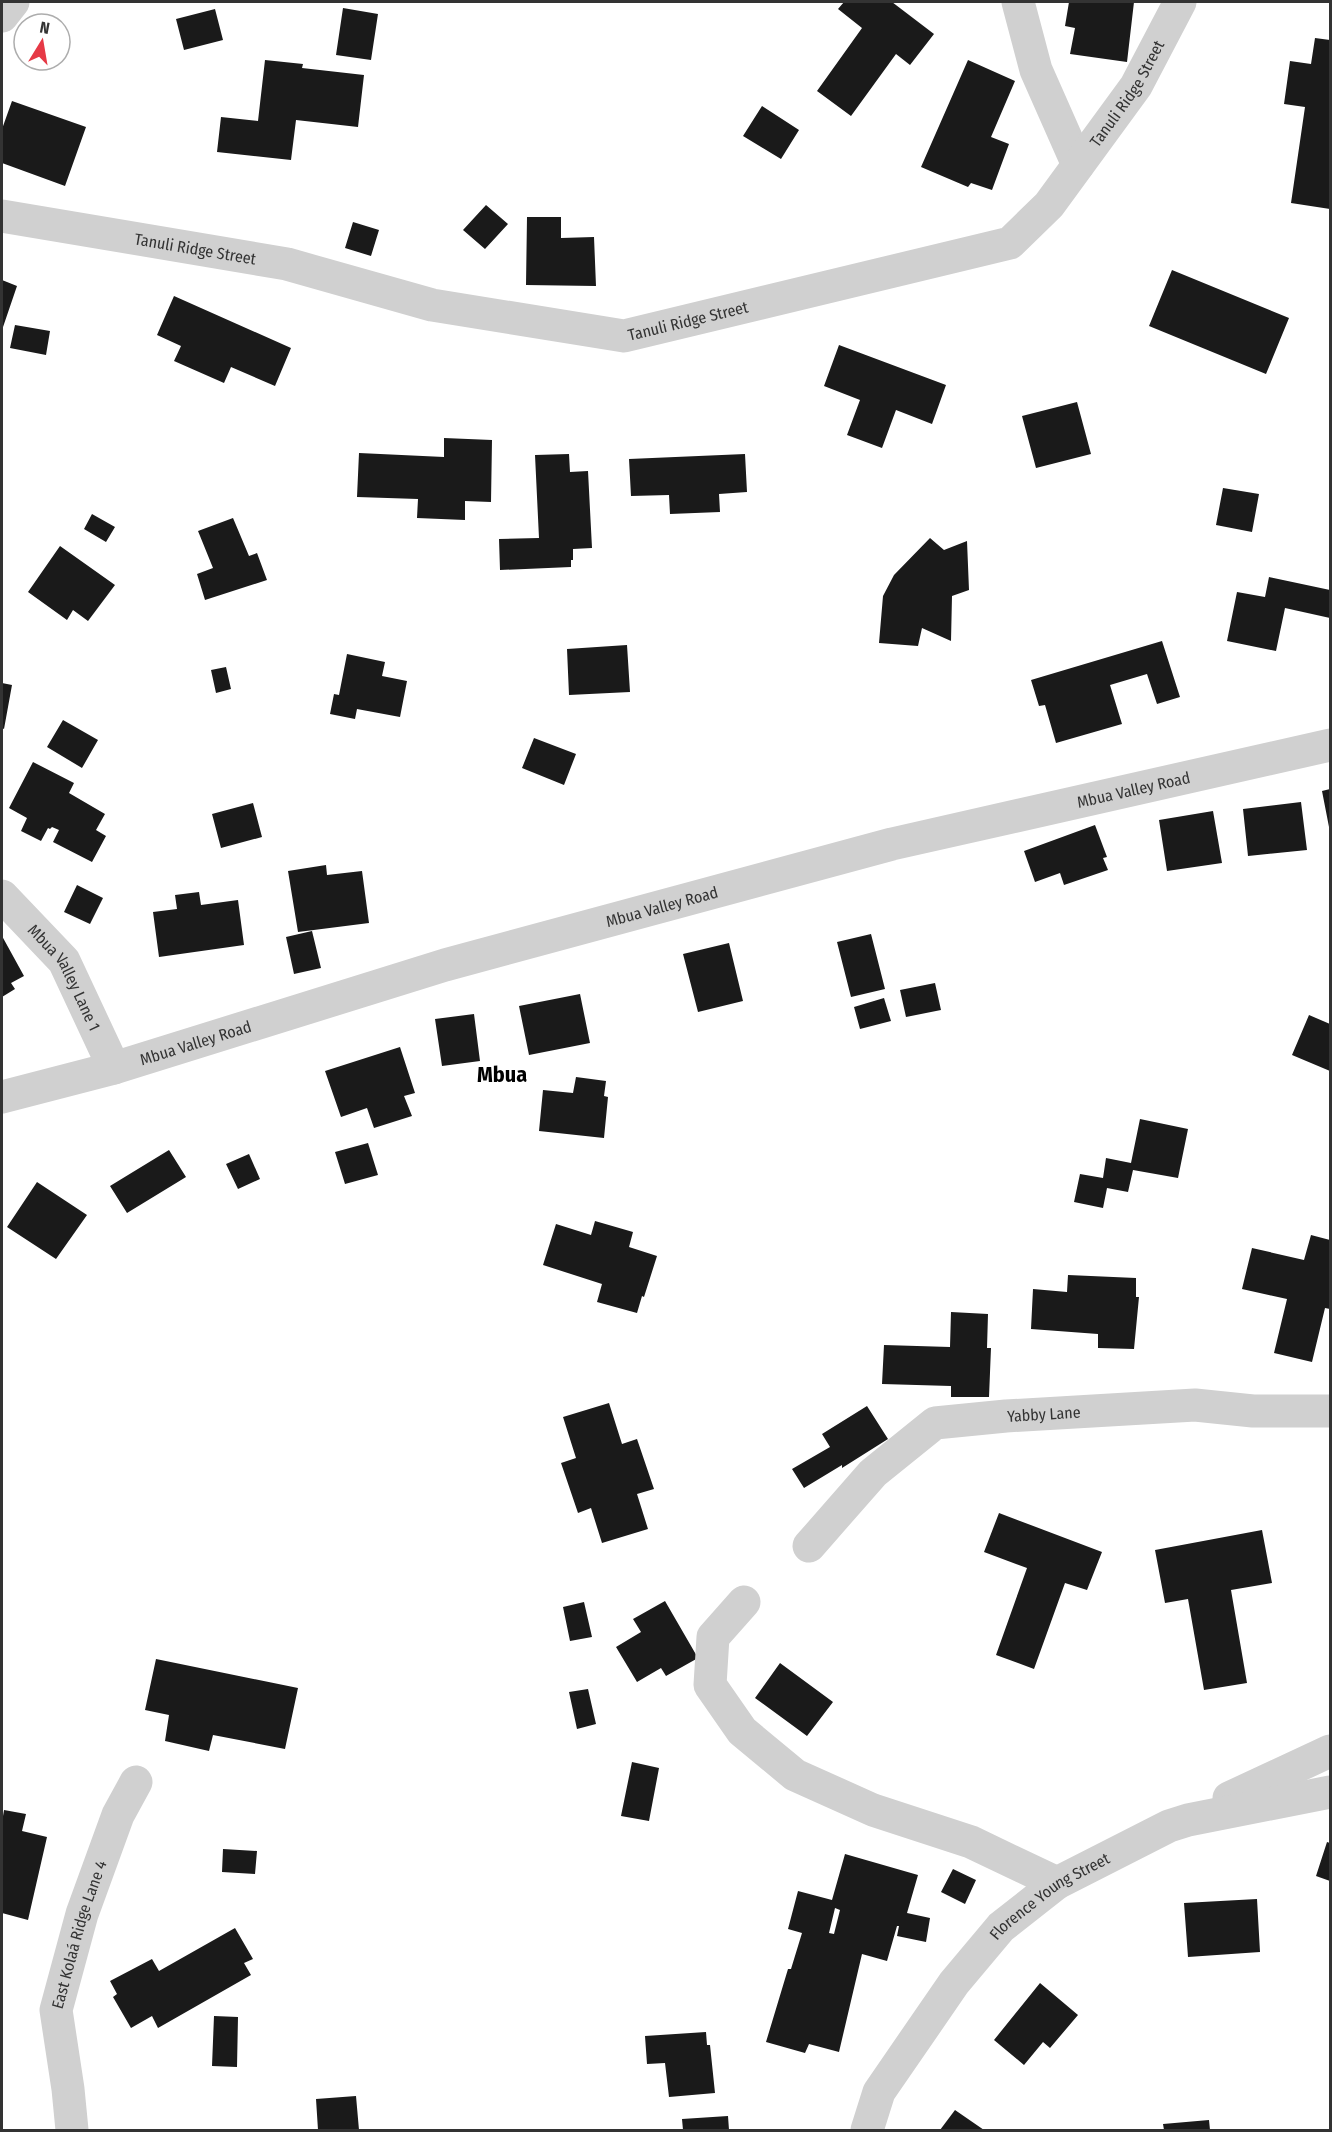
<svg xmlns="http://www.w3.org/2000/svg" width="1332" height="2132" font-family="'Fira Sans Condensed',sans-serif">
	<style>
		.building { fill: #1a1a1a; fill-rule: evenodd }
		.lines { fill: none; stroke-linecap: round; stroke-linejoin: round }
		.minor { stroke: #d0d0d0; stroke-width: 33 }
		.labels { text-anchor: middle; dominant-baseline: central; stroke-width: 6; stroke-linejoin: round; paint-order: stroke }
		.street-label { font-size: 16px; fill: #333; stroke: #fff }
		.district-label { font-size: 22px; font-weight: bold; fill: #000; stroke: #fff }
	</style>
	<rect width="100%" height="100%" fill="#fff"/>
	<path class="building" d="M844,2h48l42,32 -24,31 -14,-11 -45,62 -34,-25 45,-63 -24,-19z
		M1069,2h65l-7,60 -57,-8 5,-26 -10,-2z
		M343,8l35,6 -7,46 -35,-5z
		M215,9l8,31 -39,10 -8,-31z
		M1315,38l15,2v169l-39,-6 14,-96 -21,-3 6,-43 21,3z
		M265,60l38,4 -1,4 62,7 -6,52 -62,-7 -5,40 -74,-8 4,-35 37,4z
		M968,60l47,21 -24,56 18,7 -17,46 -21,-7 -3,4 -47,-20z
		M12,101l74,26 -21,59 -63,-23v-34z
		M762,106l37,24 -18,29 -38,-23z
		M486,205l22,19 -23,25 -22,-19z
		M527,217h34v21l33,-1 2,49 -70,-1z
		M353,222l26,8 -8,26 -26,-8z
		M1172,270l117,48 -23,56 -117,-48z
		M2,280l15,6 -15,44z
		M174,296l117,52 -16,38 -44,-19 -7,16 -50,-22 7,-15 -24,-11z
		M15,325l35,6 -4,24 -36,-7z
		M839,345l107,40 -14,39 -36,-14 -14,38 -35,-13 13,-35 -36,-14z
		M1077,402l14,52 -55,14 -14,-52z
		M444,438l48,2 -1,62 -26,-1v19l-48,-2 1,-19 -61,-2 2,-44 85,4z
		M569,454l1,18 18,-1 4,77 -19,1v11h-2v7l-71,3 -1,-31 40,-1 -4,-83z
		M745,454l2,38 -28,2 1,18 -50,2 -1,-19 -38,1 -2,-37z
		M1223,488l36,6 -7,38 -36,-7z
		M92,514l23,13 -9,15 -22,-13z
		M233,518l16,38 8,-3 10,27 -62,20 -8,-26 16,-6 -15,-37z
		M930,538l14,12 23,-9 2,49 -17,6 -1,45 -29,-13 -4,18 -39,-3 4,-47 11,-21z
		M60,546l55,39 -27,36 -15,-11 -6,10 -39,-28z
		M1269,577l61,13v28l-45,-10 -9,43 -49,-10 10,-49 28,5z
		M1162,641l18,56 -23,7 -10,-30 -37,11 12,39 -66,19 -11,-38 -6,1 -8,-26z
		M627,645l3,47 -61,3 -2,-46z
		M347,654l38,8 -3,14 25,5 -7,36 -43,-8 -2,10 -25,-5 4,-20 5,1z
		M226,667l5,22 -15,4 -5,-23z
		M2,683l10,2 -8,44 -2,-1z
		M63,720l35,20 -16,28 -35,-21z
		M534,738l42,16 -12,31 -42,-17z
		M33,762l41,21 -5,10 36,21 -9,16 10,6 -14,26 -39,-20 6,-12 -7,-3 -2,2 -2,-1 -7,13 -20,-10 6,-13 -18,-10z
		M1330,789v38h-1l-7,-36z
		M1301,802l6,48 -59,6 -5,-47z
		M253,803l9,34 -41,11 -9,-34z
		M1213,811l9,52 -55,8 -8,-51z
		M1095,825l12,32 -4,1 5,12 -44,15 -4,-12 -25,9 -11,-31z
		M326,865l1,10 35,-4 7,52 -71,9 -10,-61z
		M77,885l26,13 -13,26 -26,-12z
		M199,892l2,13 37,-5 6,45 -85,12 -6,-45 24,-3 -2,-14z
		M312,931l9,37 -27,6 -8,-37z
		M871,934l14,55 -34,8 -14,-55z
		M2,936l22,40 -13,7 4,6 -13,8z
		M729,943l14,58 -45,11 -15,-58z
		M935,983l6,27 -35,7 -6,-27z
		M580,994l10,49 -61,12 -10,-49z
		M884,998l7,23 -31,8 -6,-22z
		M474,1014l6,47 -38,5 -7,-47z
		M1309,1015l21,9v47l-38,-16z
		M400,1047l15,46 -11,3 8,20 -38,12 -7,-20 -26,9 -16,-46z
		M576,1077l30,4 -2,15 4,1 -4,41 -65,-7 4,-41 30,3z
		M1140,1119l48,10 -10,49 -45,-8 -5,22 -21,-4 -4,20 -29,-6 6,-28 23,4 3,-20 25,5z
		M368,1143l10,32 -33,9 -10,-32z
		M169,1150l17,27 -59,36 -17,-27z
		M249,1154l11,25 -22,10 -12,-25z
		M37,1182l50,33 -31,44 -49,-32z
		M595,1221l38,11 -4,15 28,9 -13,41 -2,-1 -5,17 -40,-11 5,-18 -59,-19 13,-41 35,11z
		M1311,1235l19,5v69l-5,-1 -13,54 -38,-9 13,-54 -45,-10 10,-41 52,12z
		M1068,1275l68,3v19h3l-5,52 -36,-1v-14l-67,-5 2,-40 34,3z
		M951,1312l37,2 -1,34h4l-2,49h-38v-11l-69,-2 2,-39 66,2z
		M609,1403l13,41 15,-5 17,50 -17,5 11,35 -46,14 -11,-35 -13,5 -17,-50 15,-5 -13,-41z
		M867,1406l21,33 -46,29v-3l-38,23 -12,-19 38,-22 -8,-13z
		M999,1513l103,39 -15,38 -22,-7 -31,86 -38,-14 31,-87 -43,-16z
		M1262,1530l10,53 -41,7 16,93 -43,7 -16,-91 -23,4 -10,-53z
		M665,1601l33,57 -32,18 -5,-8 -24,14 -21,-35 25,-15 -8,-13z
		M584,1602l8,35 -22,4 -7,-34z
		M156,1659l142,29 -13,61 -72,-14 -4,16 -44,-10 4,-26 -24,-5z
		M780,1663l53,39 -26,34 -52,-38z
		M588,1689l8,35 -19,5 -8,-37z
		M632,1762l27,6 -10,53 -28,-5z
		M4,1810l22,4 -4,17 25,6 -19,83 -26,-7v-91z
		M1327,1842l3,1v38l-14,-5z
		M223,1849l34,2 -2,23 -33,-2z
		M845,1854l73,21 -11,38 23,5 -4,24 -29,-6 2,-10h-2l-10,35 -25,-7 -23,98 -30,-8 -4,9 -39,-11 22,-73h3l11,-36 -14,-4 10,-38 34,9zM835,1908l5,2 -6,24 -5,-1z
		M953,1869l23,11 -11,24 -24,-12z
		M1257,1899l3,53 -72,5 -4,-54z
		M235,1928l18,31 -9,4 7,12 -93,53 -6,-12 -21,12 -18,-31 4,-3 -7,-13 42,-22 7,12z
		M1040,1983l38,32 -28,33 -7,-6 -19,23 -30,-25z
		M214,2016l24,1 -1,50 -25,-1z
		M706,2032l1,13h3l5,48 -46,4 -4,-34 -18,1 -2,-28z
		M356,2096l3,34h-41l-2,-31z
		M955,2110l29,20h-44z
		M728,2116l1,14h-46l-1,-11z
		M1209,2120l1,10h-46l-1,-6z"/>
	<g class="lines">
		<g class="minor">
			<path d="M1018,2l18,68 42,95"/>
			<path d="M2,16l11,-14"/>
			<path id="s1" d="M2,216l285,48 145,41 192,31 386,-93 39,-38 87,-119 44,-84"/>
			<path id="s2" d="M2,896l62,65 50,107"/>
			<path id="s3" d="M2,1097l112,-29 331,-103 447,-121 438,-99"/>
			<path id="s4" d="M809,1546l64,-73 62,-50 71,-7 189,-11 58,6h77"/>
			<path d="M744,1602l-31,35 -3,48 32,46 53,44 78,35 98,32 86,41"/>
			<path d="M1229,1798l101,-47"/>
			<path id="s5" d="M72,2130l-4,-41 -12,-79 26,-96 36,-99 18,-33"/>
			<path id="s6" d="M867,2130l12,-38 75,-109 47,-56 56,-44 112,-57 19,-6 142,-28"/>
		</g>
	</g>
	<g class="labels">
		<g class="street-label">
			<text stroke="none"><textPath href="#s1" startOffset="1222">Tanuli Ridge Street</textPath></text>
			<text stroke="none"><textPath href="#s1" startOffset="196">Tanuli Ridge Street</textPath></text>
			<text stroke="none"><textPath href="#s1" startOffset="700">Tanuli Ridge Street</textPath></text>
			<text stroke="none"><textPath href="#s3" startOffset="1173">Mbua Valley Road</textPath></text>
			<text stroke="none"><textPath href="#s3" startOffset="687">Mbua Valley Road</textPath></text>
			<text stroke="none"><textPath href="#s2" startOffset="104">Mbua Valley Lane 1</textPath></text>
			<text stroke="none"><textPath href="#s3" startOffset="201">Mbua Valley Road</textPath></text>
			<text stroke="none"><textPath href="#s4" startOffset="286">Yabby Lane</textPath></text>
			<text stroke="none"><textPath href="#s6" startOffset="303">Florence Young Street</textPath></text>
			<text stroke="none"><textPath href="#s5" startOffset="200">East Kolaá Ridge Lane 4</textPath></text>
		</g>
		<g class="district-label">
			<text x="502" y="1074">Mbua</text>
		</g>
	</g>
	<rect width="1332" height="2132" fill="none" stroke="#333333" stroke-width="6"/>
	<g transform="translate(42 42) rotate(11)"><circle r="28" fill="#ffffff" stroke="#adadad" stroke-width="1.5"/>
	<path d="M0-4.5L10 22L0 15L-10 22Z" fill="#e63946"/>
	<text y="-9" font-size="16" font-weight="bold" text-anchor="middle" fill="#333333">N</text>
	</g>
</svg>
